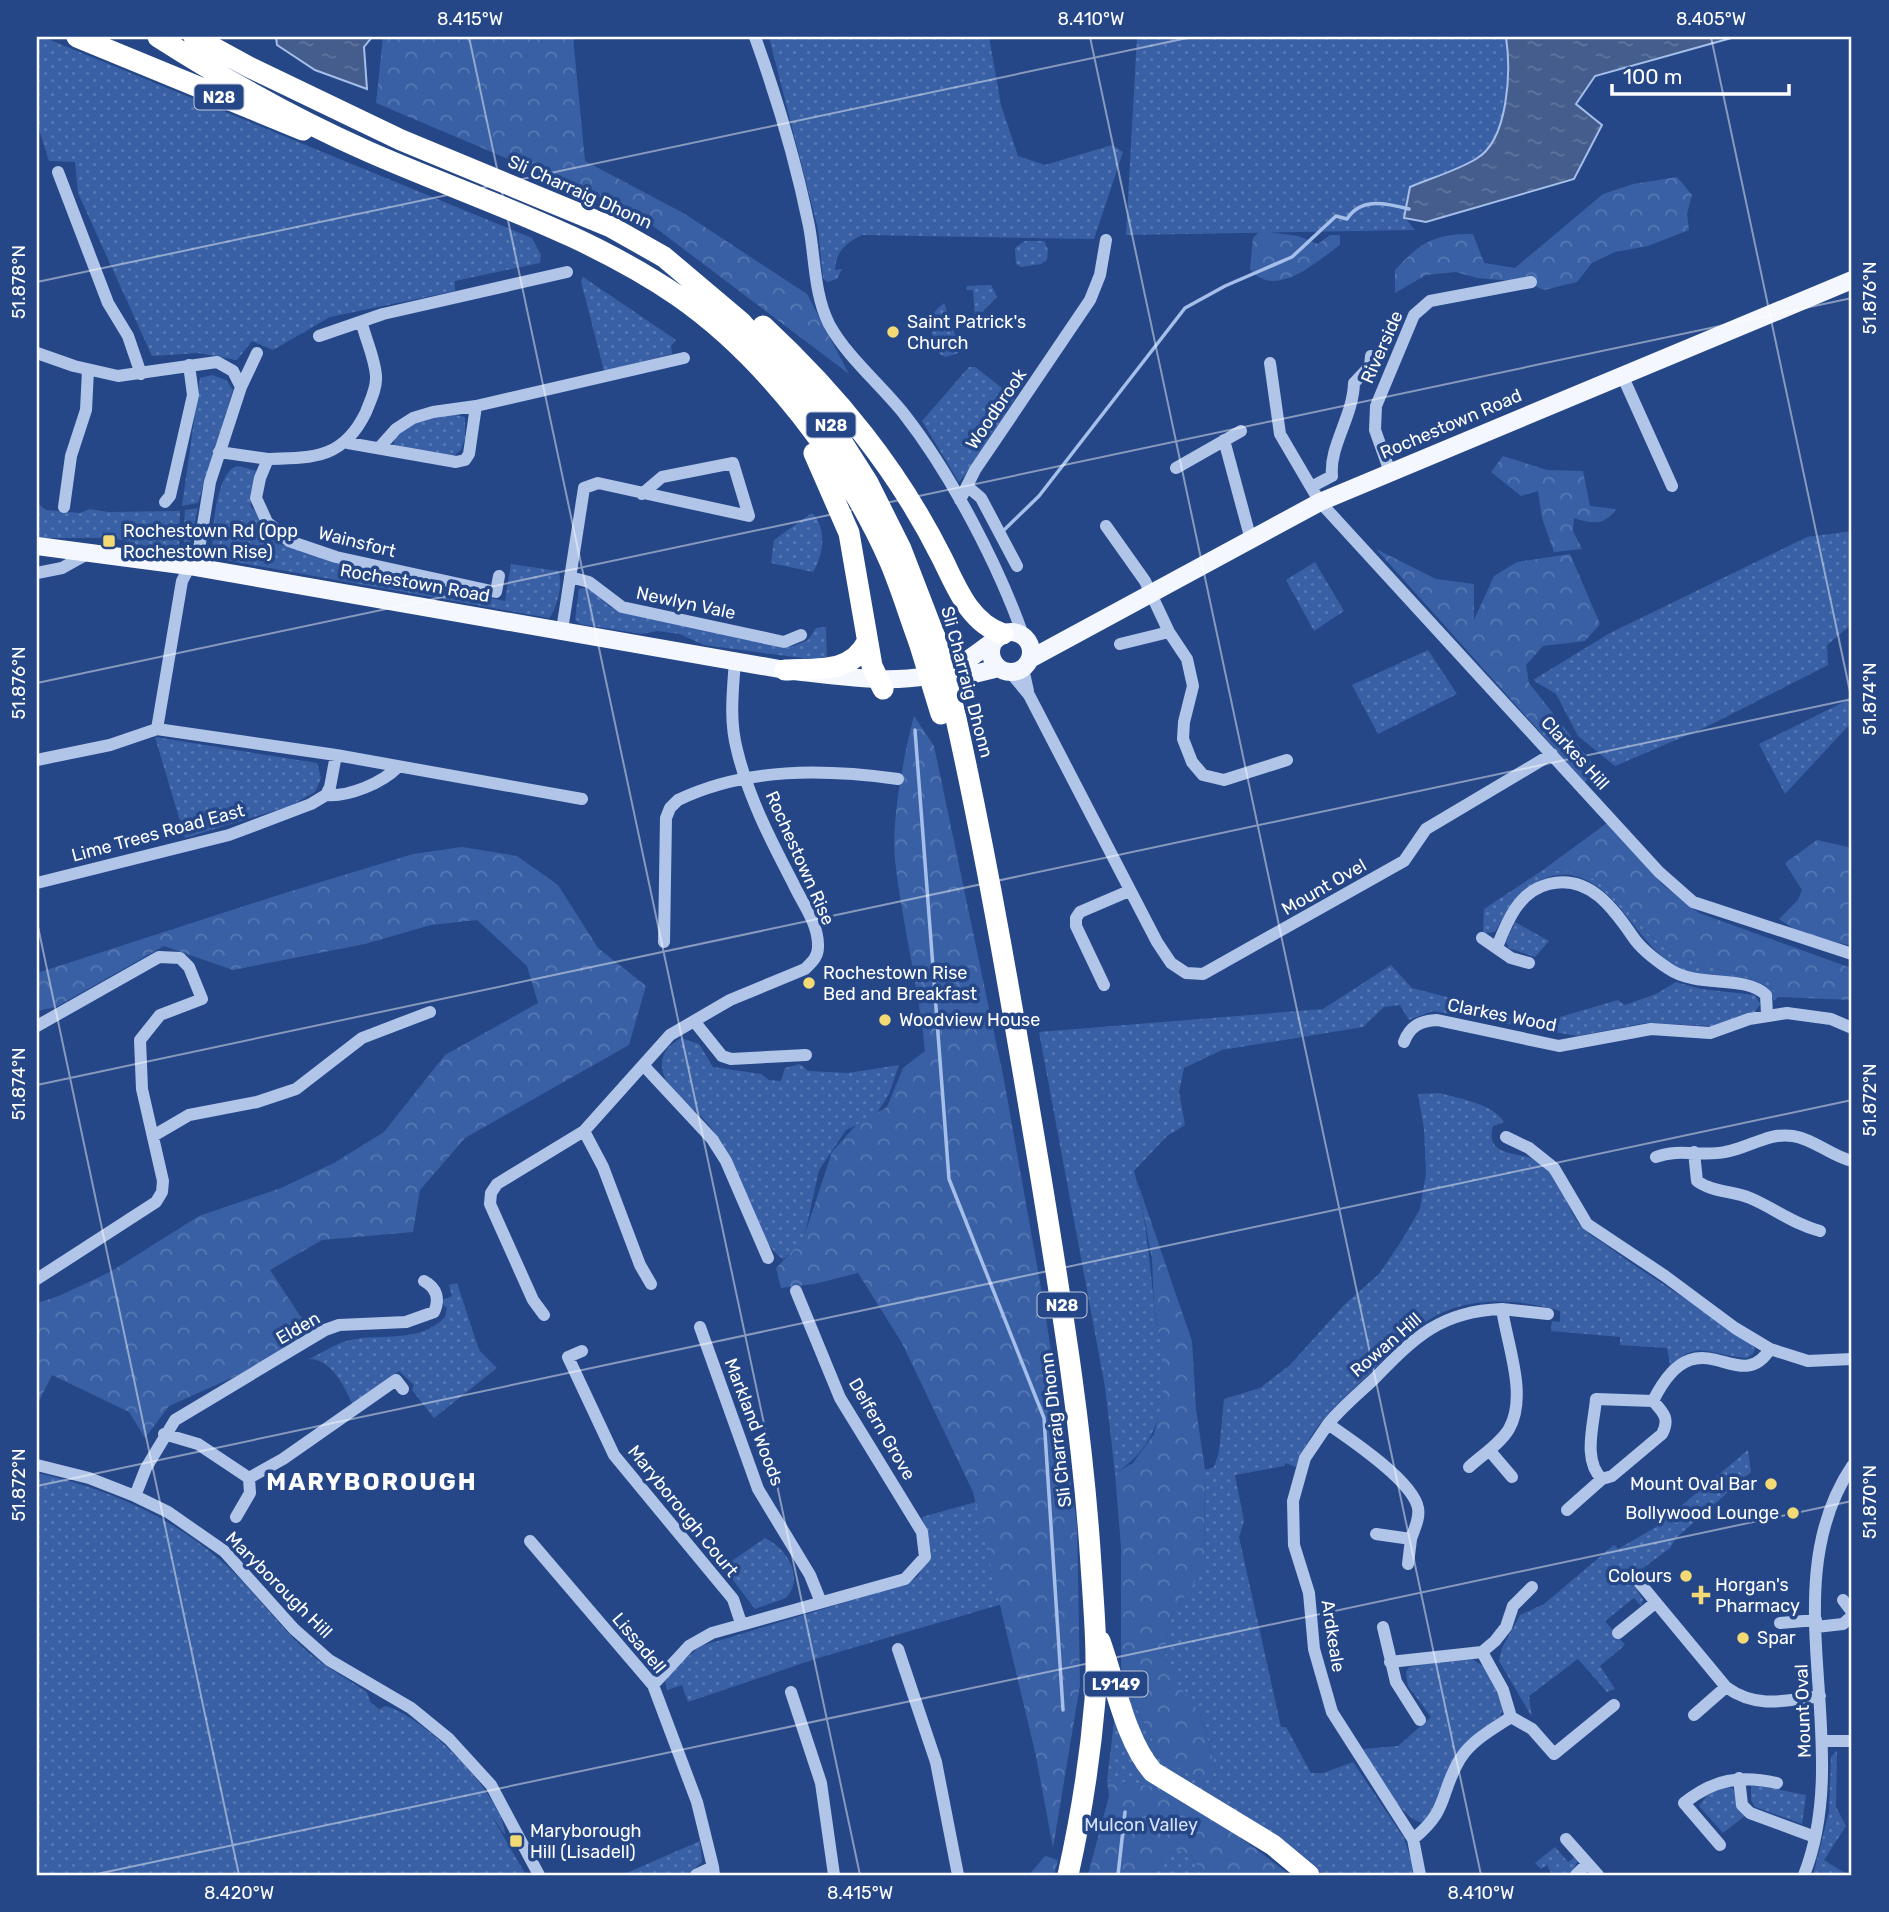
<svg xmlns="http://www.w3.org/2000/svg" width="1889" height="1912" font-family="Rubik,sans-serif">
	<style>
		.grass { fill: url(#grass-dots) }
		.forest { fill: url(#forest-crowns) }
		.water { fill: url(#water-ripples); stroke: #a5bfea; stroke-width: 2 }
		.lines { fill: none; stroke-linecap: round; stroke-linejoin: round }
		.stream { stroke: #a5bfea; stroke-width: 3.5 }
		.minor { stroke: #b1c5e9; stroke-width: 12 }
		.major { stroke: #f4f7fe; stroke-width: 18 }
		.highway { stroke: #fff; stroke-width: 21 }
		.highway-bridge { stroke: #fff; stroke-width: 21 }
		.ticks { fill: none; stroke: #fff; stroke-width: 2; stroke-opacity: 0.45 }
		.poi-dot { fill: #f3da75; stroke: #254788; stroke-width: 2.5 }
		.labels { text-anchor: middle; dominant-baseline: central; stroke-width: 7; stroke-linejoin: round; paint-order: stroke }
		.shield { fill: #254788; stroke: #bec8db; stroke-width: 2 }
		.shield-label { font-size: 16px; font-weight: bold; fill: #fff }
		.street-label { font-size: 18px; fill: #fff; stroke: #254788 }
		.poi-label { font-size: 18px; fill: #fff; stroke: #254788; text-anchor: start }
		.park-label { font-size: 18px; fill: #d5e1f7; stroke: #254788 }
		.district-label { font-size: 24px; font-weight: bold; letter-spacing: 2px; fill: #fff; stroke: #254788 }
		.neatline { fill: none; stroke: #fff; stroke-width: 2.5 }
		.ticks-label { font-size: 18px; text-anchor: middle; fill: #fff }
	</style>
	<defs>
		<pattern id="grass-dots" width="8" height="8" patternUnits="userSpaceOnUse" patternTransform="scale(1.75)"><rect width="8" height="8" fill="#3960a5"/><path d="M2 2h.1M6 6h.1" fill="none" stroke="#5778b2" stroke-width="1.8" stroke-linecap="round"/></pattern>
		<pattern id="forest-crowns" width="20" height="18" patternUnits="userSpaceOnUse" patternTransform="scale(1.75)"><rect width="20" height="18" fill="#3960a5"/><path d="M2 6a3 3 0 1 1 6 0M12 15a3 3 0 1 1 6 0" fill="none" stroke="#5778b2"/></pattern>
		<pattern id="water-ripples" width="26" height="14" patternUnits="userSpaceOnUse" patternTransform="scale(1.75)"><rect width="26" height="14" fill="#445d8c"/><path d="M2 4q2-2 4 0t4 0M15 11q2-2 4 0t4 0" fill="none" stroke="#60759d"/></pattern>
	</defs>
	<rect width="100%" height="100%" fill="#254788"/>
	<path class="grass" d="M37,37h6l489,201 9,17 -1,8 -85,18v10l-125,26 -57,33 -21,-9 -15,19 -39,-7 -46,3 -74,-163 -3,-31 -26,-1 -12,-38z
		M769,37h220l12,68 17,51 27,9 67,-20 11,7 -29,87 -232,-4c-16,8 -26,16 -27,35l7,-1 -5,10 -10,3 -4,-4 -5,-49z
		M1137,37h369c5,33 3,103 -30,122 -20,12 -45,19 -66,28l-6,30 11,13 -289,5z
		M1025,241h19l4,9 -1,10 -6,4 -20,3 -5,-3 -1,-16z
		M583,277l93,63 -5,6 1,8 -68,17 -23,-90z
		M991,285l6,12 -22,22 -2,-29h-7l1,-4z
		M944,303l14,41h9l-9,9 -12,4c-18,-6 -15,-31 -11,-46z
		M969,367h6l40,31 -44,70 -12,14 -37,-61z
		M212,375l14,5 7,10 -35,113 -16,3 18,-128z
		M450,414l15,3v21l-4,12 -8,6 -50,-7 -9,-5v-6l25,-18z
		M238,466l19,5 -7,23 1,13 16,15 10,21c75,26 151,44 228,58l6,-37 47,7c6,10 -1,38 -9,47l-336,-60c-3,-19 3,-89 25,-92z
		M37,503l9,7 34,3 10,-4 18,3 72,-1 -1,44 -43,-8 -13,-7 -16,-2h-70z
		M198,508l-8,37 -4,1 -3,-7 2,-29z
		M812,513c16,16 11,42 1,59l-42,-9 3,-23z
		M1852,531v93l-25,21 1,20 -124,63 -89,38 -37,-30 -22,-42 -23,-14 77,-47 197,-96z
		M1315,562l29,49 -30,20 -28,-51z
		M588,587l22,20 28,8 156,31 14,-6 8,-12 10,-1 1,38 -14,1 -11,-8 -98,-13 -24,-11 -23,-3 -15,3 -62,-10 -5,-5 4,-30z
		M1428,650l29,44 -79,40 -26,-49z
		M1852,698v24l-67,72 -26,-50z
		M155,737l162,26 4,15 -6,14 -25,14 -105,32z
		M1543,870c40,0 64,9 89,41 7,8 11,20 20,26 33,25 76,36 116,44l10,16 -4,4c-10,-34 -59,-20 -85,-29 -36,-13 -53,-48 -77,-73 -49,-49 -90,-17 -117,33l-12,1 1,-24z
		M1515,922l34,19 -14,16 -26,-9 -3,-6z
		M1391,965l21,23 131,34 75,-22 7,5 31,-11 20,-12 25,7 54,6 5,9 -5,8 -43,14 -66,-3 -69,13 -144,-25 -24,9 -9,-15 -16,2 -21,20 -141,23 -38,18 -5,24 6,33 -18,11 -33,35c12,46 15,86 20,133 1,14 5,28 8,42 8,49 -3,102 -47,127l-10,-86 -66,-355 284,-23z
		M681,1038l18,6 14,23 48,7 8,6 12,1 4,-13 15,-4 8,7 40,2 51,-8 -10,29 -14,22 -29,14 -27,40 -16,73 -20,16c-29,-19 -37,-77 -57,-107 -5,-9 -11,-19 -17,-27 -14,-18 -45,-33 -47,-58 -1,-14 7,-22 19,-29z
		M1440,1093c20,6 52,10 64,29l-11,4c-10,34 32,24 51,38 21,16 21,48 41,66 7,7 18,12 26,19 36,26 74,48 110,74 11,8 26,15 34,26l-2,5 -6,4c-42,-3 -53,-23 -84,19l7,-13 -3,-16 -47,-3v-8l-69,-6 1,-10 8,1v-11c-43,-13 -100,-16 -138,14 -19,14 -34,31 -51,47 -33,32 -58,50 -75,95l-10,-4 -2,3 -49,9 9,46 -5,16 42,190h5l25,46h12l30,-11 51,76 12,37h-92l-49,-39 -99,-54 -32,-32 -16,-50 2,-5 27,54 60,23 -17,-59 -22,-27 -13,-31 4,-36 35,-50 1,-99 9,-3 5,-15 5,-53 36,-11 30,-23 54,-60 35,-31 23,-34 18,-31 6,-36 -2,-44 -6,-35z
		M457,1283l22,67 18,18 -63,50 -22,-28 2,-5 -15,-14 -46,34c-8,-17 -21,-46 -44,-46 13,-6 27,-16 41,-19 32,-7 69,4 95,-23l2,-9 -4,-3v-5l9,-4 -3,-11z
		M1748,1450l3,22 -75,66 -6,10 -40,30 13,22 -2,6 -7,-8 -29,23 20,24 -25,21 15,23 -8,3 -29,-33 -49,37 3,21 -33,-56 3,-13 18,-33 24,-11 70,-59 4,4 38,-22z
		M37,1473c66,14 129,41 181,85 28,24 50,54 76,81 21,22 48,37 73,53l3,10 9,7 7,-3c37,10 119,90 119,129l-14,-20 35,60h-489z
		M976,1502l26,102 -187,55 -127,43 -6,-17 -15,5 -2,-9 8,-12 28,-23 208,-63 9,-7 13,-23 -9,-36z
		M765,1538c22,11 40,39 21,60l-31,11 -32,-42z
		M1469,1657l14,9 14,23 6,19 -3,9 -21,14 -42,79 -13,13c-23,-2 -49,-54 -61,-74l35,-3 33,-29 -23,-31 -2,-14 3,-5z
		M1115,1713l67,89 -41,-18 -34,-3z
		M1837,1750l-1,57 10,19 -22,34 24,15h-35l16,-63 2,-55z
		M1751,1785l29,3v2l26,5 -4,29 -47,-17 -4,-7z
		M1728,1786l7,5 11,24 -23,18 -24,-27 9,-12z
		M700,1841l2,21 -14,13h-66z
		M1555,1847l13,15 8,-6 3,2 -8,17h-19l-5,-10 -6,4 -6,-6z
		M1179,1850l16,12 7,13h-49l12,-21z"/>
	<path class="forest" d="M383,37h190l12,124 100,53 122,80 42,80 -213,-161 -260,-110z
		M1677,177l15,18 -5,19 2,16 -41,16 -33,6 -23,11 -15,19 -33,8 -18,-8 -49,-4 -21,-6 -30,3 -31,18v-23c26,-28 39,-36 78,-36l11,29 31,5 88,-74 30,-10z
		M1260,231l38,5 20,8 12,-9h10v10c-25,18 -65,55 -90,24l3,-31z
		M1503,456l44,14 36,1 7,35 26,3c-11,17 -25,15 -42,9l-1,13 9,18 -28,3 -12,-34 -4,-27 -17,5 -30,-24z
		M1376,549l60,30 38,5v36l20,-44 23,-14 53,-8 30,70 -15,17 -42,5 -17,19 3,18 68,86 -12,13z
		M914,716l20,30 70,334 40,225 33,219 3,161 -27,163 -17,-92 -63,-264 -71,-149 -44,-70 -44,11 -33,4 -5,-20 27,-28 29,-88 24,-27 31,-18 16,-39 22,-17c-6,-64 -23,-127 -30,-191 -4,-39 9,-106 19,-144z
		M1607,823l56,62 36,28 152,55 1,32 -74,-3 -10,-16c-40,-8 -83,-19 -116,-44 -9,-6 -13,-18 -20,-26 -25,-32 -49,-41 -89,-41z
		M1817,840l35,8v98l-52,-13 -21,-14 19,-19 4,-10 -17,-27z
		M462,847l55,9 41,29 40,63 48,38 -17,59 -164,93 -45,52 -7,42 -91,8 -52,30 46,70 -147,66 -24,32 -16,-26 -77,-37 -15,30v-102l22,-7 51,-24 89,-56 82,-28 53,-25 50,-31 61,-77 93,-52 -11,-37 -50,-46 -46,5 -66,19 -132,26 -69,-24 -108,61 -19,4v-38l251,-81 125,-38z
		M1137,1181l55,160 4,68 9,61 -1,99 -35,50 -4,36 14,31 21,27 17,59 -19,6 -22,-12 -19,-17 -28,-56 -8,-25v-121l-6,-74 18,-10 21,-29 9,-38 -1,-47 -8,-43 -2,-48z
		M1107,1781c11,1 23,1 33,3 47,10 112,62 150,91h-88l-7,-13 -16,-12 -14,4 -12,21h-65l21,-79z
		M1045,1856l13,4 -4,15h-25z"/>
	<path class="water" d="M276,37h96l-8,10 3,42 -52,-19 -38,-25z
		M1506,37h229l-140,39 -19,28 26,21 -28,54 -148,43 -22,-4 6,-31c21,-9 46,-16 66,-28 33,-19 35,-89 30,-122z"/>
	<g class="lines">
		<path class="stream" d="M1003,531l36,-35 146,-188 40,-22 67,-29 44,-41 11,3c14,-22 39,-16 62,-10
			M915,730l34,449 95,239 19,292
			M1118,1875l7,-63"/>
		<path class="minor" d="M755,37c22,61 41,125 54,189 6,32 5,68 20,98 18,33 51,60 75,90 47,60 95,152 120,224
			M58,172l50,131 20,33 13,38
			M319,336l64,-22 184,-42
			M37,353l37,13 44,10 99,-14 16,9 8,16
			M1371,356l-1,10 -16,17c-1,34 -25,63 -22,93l-21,11 9,15 339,370 34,30 159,52
			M1270,363l10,71 31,53
			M1622,375l50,111
			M1224,440l27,100
			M348,443l108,19 9,-2 4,-6 7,-48
			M379,448l17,-19 17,-11 20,-6 43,-6 208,-48
			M219,452l49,7 -8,19 -4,20 11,24 22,19 47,16 160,35 3,-16
			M268,459c47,-1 76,-1 98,-47 4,-11 11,-24 10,-36 -1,-17 -10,-36 -14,-52
			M1176,468l65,-37
			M1390,472l-15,-42 1,-24 38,-91 16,-14 101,-19
			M967,486l14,12 36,68
			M960,500l15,-30 115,-170 10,-25 6,-35
			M165,502l5,-6 23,-101 -4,-30
			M64,507l7,-51 15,-46 2,-40
			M1106,526l39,55 24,51 18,27 6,27 -9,36 -1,17 9,23 11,13 21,5 63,-20
			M37,573l25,-5 27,-15
			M570,577l19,5 33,25 162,35 17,-7
			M562,630l22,-142 14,-5 151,33 -16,-53 -71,14 -20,17
			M1120,644l49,-12
			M1027,665l-3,8 4,18
			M1010,672l19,23 128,247 14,21 15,10 17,1 201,-113 22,-32 126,-75
			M157,729l179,26 246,44
			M157,729l25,-148 17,-32 11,-67 31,-95 16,-34
			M37,760l73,-15 47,-16
			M326,795c23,2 56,-12 72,-28
			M37,883l192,-48 82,-31 15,-9 4,-8 6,-32
			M1482,938l29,20 18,5
			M664,942l2,-124 4,-10 8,-8c69,-33 146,-31 220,-21
			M1497,947c10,-26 22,-56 52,-63 40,-10 64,24 84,53 8,12 24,24 36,32 30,20 75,5 97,26l1,19
			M1104,985l-28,-59v-8l4,-6 49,-21
			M694,1021l28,35 9,3 75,-4
			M37,1026l122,-69 21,1 9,9 13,32 -42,16 -20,25 2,49 21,92 -1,11 -6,10 -119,77
			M1404,1042c6,-16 16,-21 33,-22l122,26 92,-17 59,4 39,-14 38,-6 44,6 21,9
			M644,1066l68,73 14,22 42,97
			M584,1131l19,36 37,98 11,19
			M153,1136l36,-21 68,-13 39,-13 66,-51 68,-26
			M1506,1137l23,11 25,20 33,56 78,52 70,52 35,21 38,12 44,-2
			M1694,1152l3,29c15,11 35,10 53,17 24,10 43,26 70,33
			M1656,1157c23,-9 46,0 69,-5 24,-4 43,-20 68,-16 21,3 38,20 59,25
			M1502,1309l46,5
			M544,1315l-11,-15 -43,-96 1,-11 6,-9 87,-53 86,-96 60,-35 75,-31c7,-7 13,-12 13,-22 1,-23 -16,-44 -25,-64 -22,-42 -45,-87 -56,-133 -8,-30 -4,-60 -2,-90
			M700,1327l58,162 52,86 10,25
			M582,1351l-14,6 46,98 119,144 8,24
			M1653,1401l-57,-2c-2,25 -14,61 6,80l10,-3 50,-42c8,-15 2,-21 -9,-33 45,-91 85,-1 117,-52
			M1328,1424l-23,34 -12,43 1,44 15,48 5,56 18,63 81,127 7,36
			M164,1434l34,10 51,34 34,-19 113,-79 7,9
			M1489,1450l23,27
			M37,1465l52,13 46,18 33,16 56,39 70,78 35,31 82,48 38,31 42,46 48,90
			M135,1496l11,-28 29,-48 150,-90 14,-5 67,-3 28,-10c6,-13 3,-24 -10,-31
			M1567,1510l35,-31
			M236,1517l14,-24 -1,-15
			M1376,1534l35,5 -3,25
			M1411,1539c3,-10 9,-20 7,-31 -5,-27 -68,-69 -90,-84 14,-17 30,-30 46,-45 40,-41 66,-68 128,-70 5,35 26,87 7,120 -9,15 -27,26 -40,38
			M530,1541l123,144 44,117 16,65
			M1639,1582l87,105c30,22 59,14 94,9
			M1843,1600l9,12
			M1780,1623l36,-3
			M1383,1627l13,55 24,38
			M1816,1627l27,-3 9,-8
			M1618,1633l37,-30
			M898,1649l38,113 22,113
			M1482,1652l21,38 8,27 21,12 22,25 60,-49
			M1390,1662l92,-10 13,-11 11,-14 7,-21 19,-19
			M653,1685l36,-39 23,-13 193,-54 20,-22 -3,-25 -82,-134 -44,-107
			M791,1692l30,91 13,92
			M1694,1715l32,-28
			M1822,1741h30
			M1739,1778l3,27 8,8 65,24
			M1413,1839c37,-30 26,-45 47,-80 12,-19 33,-30 51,-42
			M1566,1839l32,36
			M1720,1845l-36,-42c30,-24 56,-28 93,-20
			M696,1875l17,-8 1,8
			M1576,1875l11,-11
			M1804,1875c52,-133 -33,-288 48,-409"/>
		<path class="major" d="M37,546l152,20 596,104c49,5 126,20 172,-4 14,-7 27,-19 40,-27
			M991 652a20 20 0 1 1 40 0a20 20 0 1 1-40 0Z
			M1030,659l290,-157 532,-222
			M941,682l58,-14"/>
		<path class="highway" d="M77,37l226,93
			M158,37c64,41 139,83 209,114 104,46 216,80 311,145 88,61 169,168 212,266 11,26 19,53 29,80
			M194,37l55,30 152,73 210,87 53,30 77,65 87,98 40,63 33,66 34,88
			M763,326c73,68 134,142 179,232 15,30 27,64 61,76
			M814,453l35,80 23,133 11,23
			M785,670c31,-2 66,4 82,-28
			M955,714c34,153 60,309 86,464 21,129 42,256 50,387 3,45 7,90 4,135 -5,60 -14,117 -27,175
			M1100,1641c15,41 25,99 53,131l120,73 36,30"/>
		<path class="highway-bridge" d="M935,637l20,77
			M919,642l22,72"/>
	</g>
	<path class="ticks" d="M469,37l391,1838M1090,37l391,1838M1711,37l141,664M37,282l1155,-245M37,683l1815,-385M37,922l202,953M37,1085l1815,-386M37,1486l1815,-386M92,1875l1760,-374"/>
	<g class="poi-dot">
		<circle cx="893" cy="332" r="7"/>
		<rect x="102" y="534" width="14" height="14" rx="3.5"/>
		<circle cx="809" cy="983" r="7"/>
		<circle cx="885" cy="1020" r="7"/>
		<circle cx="1771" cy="1484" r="7"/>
		<circle cx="1793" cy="1513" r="7"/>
		<circle cx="1686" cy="1576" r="7"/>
		<path d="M1697.5 1584.5h7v7h7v7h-7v7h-7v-7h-7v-7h7z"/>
		<circle cx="1743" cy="1638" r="7"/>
		<rect x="509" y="1834" width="14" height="14" rx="3.5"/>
	</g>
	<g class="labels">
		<g class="shield">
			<rect x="194.5" y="84.5" width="49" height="25" rx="5"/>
			<rect x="806.5" y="412.5" width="49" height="25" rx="5"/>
			<rect x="1037.5" y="1292.5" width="49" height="25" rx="5"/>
			<rect x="1084.5" y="1671.5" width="63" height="25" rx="5"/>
		</g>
		<g class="shield-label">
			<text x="219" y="97">N28</text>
			<text x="831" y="425">N28</text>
			<text x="1062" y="1305">N28</text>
			<text x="1116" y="1684">L9149</text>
		</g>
		<g class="street-label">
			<text transform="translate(580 192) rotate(24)">Sli Charraig Dhonn</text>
			<text transform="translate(1382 347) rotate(-66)">Riverside</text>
			<text transform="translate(996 409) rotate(-56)">Woodbrook</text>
			<text transform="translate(1451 424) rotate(-23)">Rochestown Road</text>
			<text transform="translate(357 542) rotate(14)">Wainsfort</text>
			<text transform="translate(415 583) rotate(10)">Rochestown Road</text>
			<text transform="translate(686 603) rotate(12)">Newlyn Vale</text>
			<text transform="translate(967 682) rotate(75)">Sli Charraig Dhonn</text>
			<text transform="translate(1575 753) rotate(48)">Clarkes Hill</text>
			<text transform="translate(158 833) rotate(-15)">Lime Trees Road East</text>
			<text transform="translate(800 858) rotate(66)">Rochestown Rise</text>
			<text transform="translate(1324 887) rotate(-30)">Mount Ovel</text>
			<text transform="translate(1502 1015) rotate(11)">Clarkes Wood</text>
			<text transform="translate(298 1328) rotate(-30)">Elden</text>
			<text transform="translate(1386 1345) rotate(-41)">Rowan Hill</text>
			<text transform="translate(754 1422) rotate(69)">Markland Woods</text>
			<text transform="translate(882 1429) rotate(60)">Delfern Grove</text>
			<text transform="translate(1056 1430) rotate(-97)">Sli Charraig Dhonn</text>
			<text transform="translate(683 1511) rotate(51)">Maryborough Court</text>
			<text transform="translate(279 1585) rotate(45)">Maryborough Hill</text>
			<text transform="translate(1333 1636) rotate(81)">Ardkeale</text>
			<text transform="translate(639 1643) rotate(50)">Lissadell</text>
			<text transform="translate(1803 1711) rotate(-92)">Mount Oval</text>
		</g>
		<g class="poi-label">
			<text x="907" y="322">Saint Patrick's<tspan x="907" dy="21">Church</tspan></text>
			<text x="123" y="531">Rochestown Rd (Opp<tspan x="123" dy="21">Rochestown Rise)</tspan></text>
			<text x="823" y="973">Rochestown Rise<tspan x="823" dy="21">Bed and Breakfast</tspan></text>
			<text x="899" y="1020">Woodview House</text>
			<text x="1757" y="1484" text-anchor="end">Mount Oval Bar</text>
			<text x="1779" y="1513" text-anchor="end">Bollywood Lounge</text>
			<text x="1672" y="1576" text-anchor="end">Colours</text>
			<text x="1715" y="1585">Horgan's<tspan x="1715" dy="21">Pharmacy</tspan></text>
			<text x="1757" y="1638">Spar</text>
			<text x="530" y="1831">Maryborough<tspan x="530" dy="21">Hill (Lisadell)</tspan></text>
		</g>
		<g class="park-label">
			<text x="1141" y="1825">Mulcon Valley</text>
		</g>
		<g class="district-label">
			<text x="372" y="1482">MARYBOROUGH</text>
		</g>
	</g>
	<rect width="1889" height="1912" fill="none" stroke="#254788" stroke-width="77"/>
	<path d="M1612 84v10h177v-10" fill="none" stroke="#ffffff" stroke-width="3.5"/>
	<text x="1623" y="84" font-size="21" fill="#ffffff" stroke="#254788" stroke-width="5" paint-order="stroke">100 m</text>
	<rect x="38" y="38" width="1812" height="1836" class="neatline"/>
	<g class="ticks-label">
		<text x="470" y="25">8.415°W</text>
		<text x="1091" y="25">8.410°W</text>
		<text x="1711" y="25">8.405°W</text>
		<text transform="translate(19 282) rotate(-90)" y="6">51.878°N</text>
		<text transform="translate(1870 298) rotate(-90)" y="6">51.876°N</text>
		<text transform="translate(19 683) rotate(-90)" y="6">51.876°N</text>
		<text transform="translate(1870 699) rotate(-90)" y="6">51.874°N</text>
		<text transform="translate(19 1084) rotate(-90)" y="6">51.874°N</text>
		<text transform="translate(1870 1100) rotate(-90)" y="6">51.872°N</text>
		<text transform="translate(19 1485) rotate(-90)" y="6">51.872°N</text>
		<text transform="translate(1870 1502) rotate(-90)" y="6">51.870°N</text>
		<text x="239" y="1899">8.420°W</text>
		<text x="860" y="1899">8.415°W</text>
		<text x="1481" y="1899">8.410°W</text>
	</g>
</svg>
